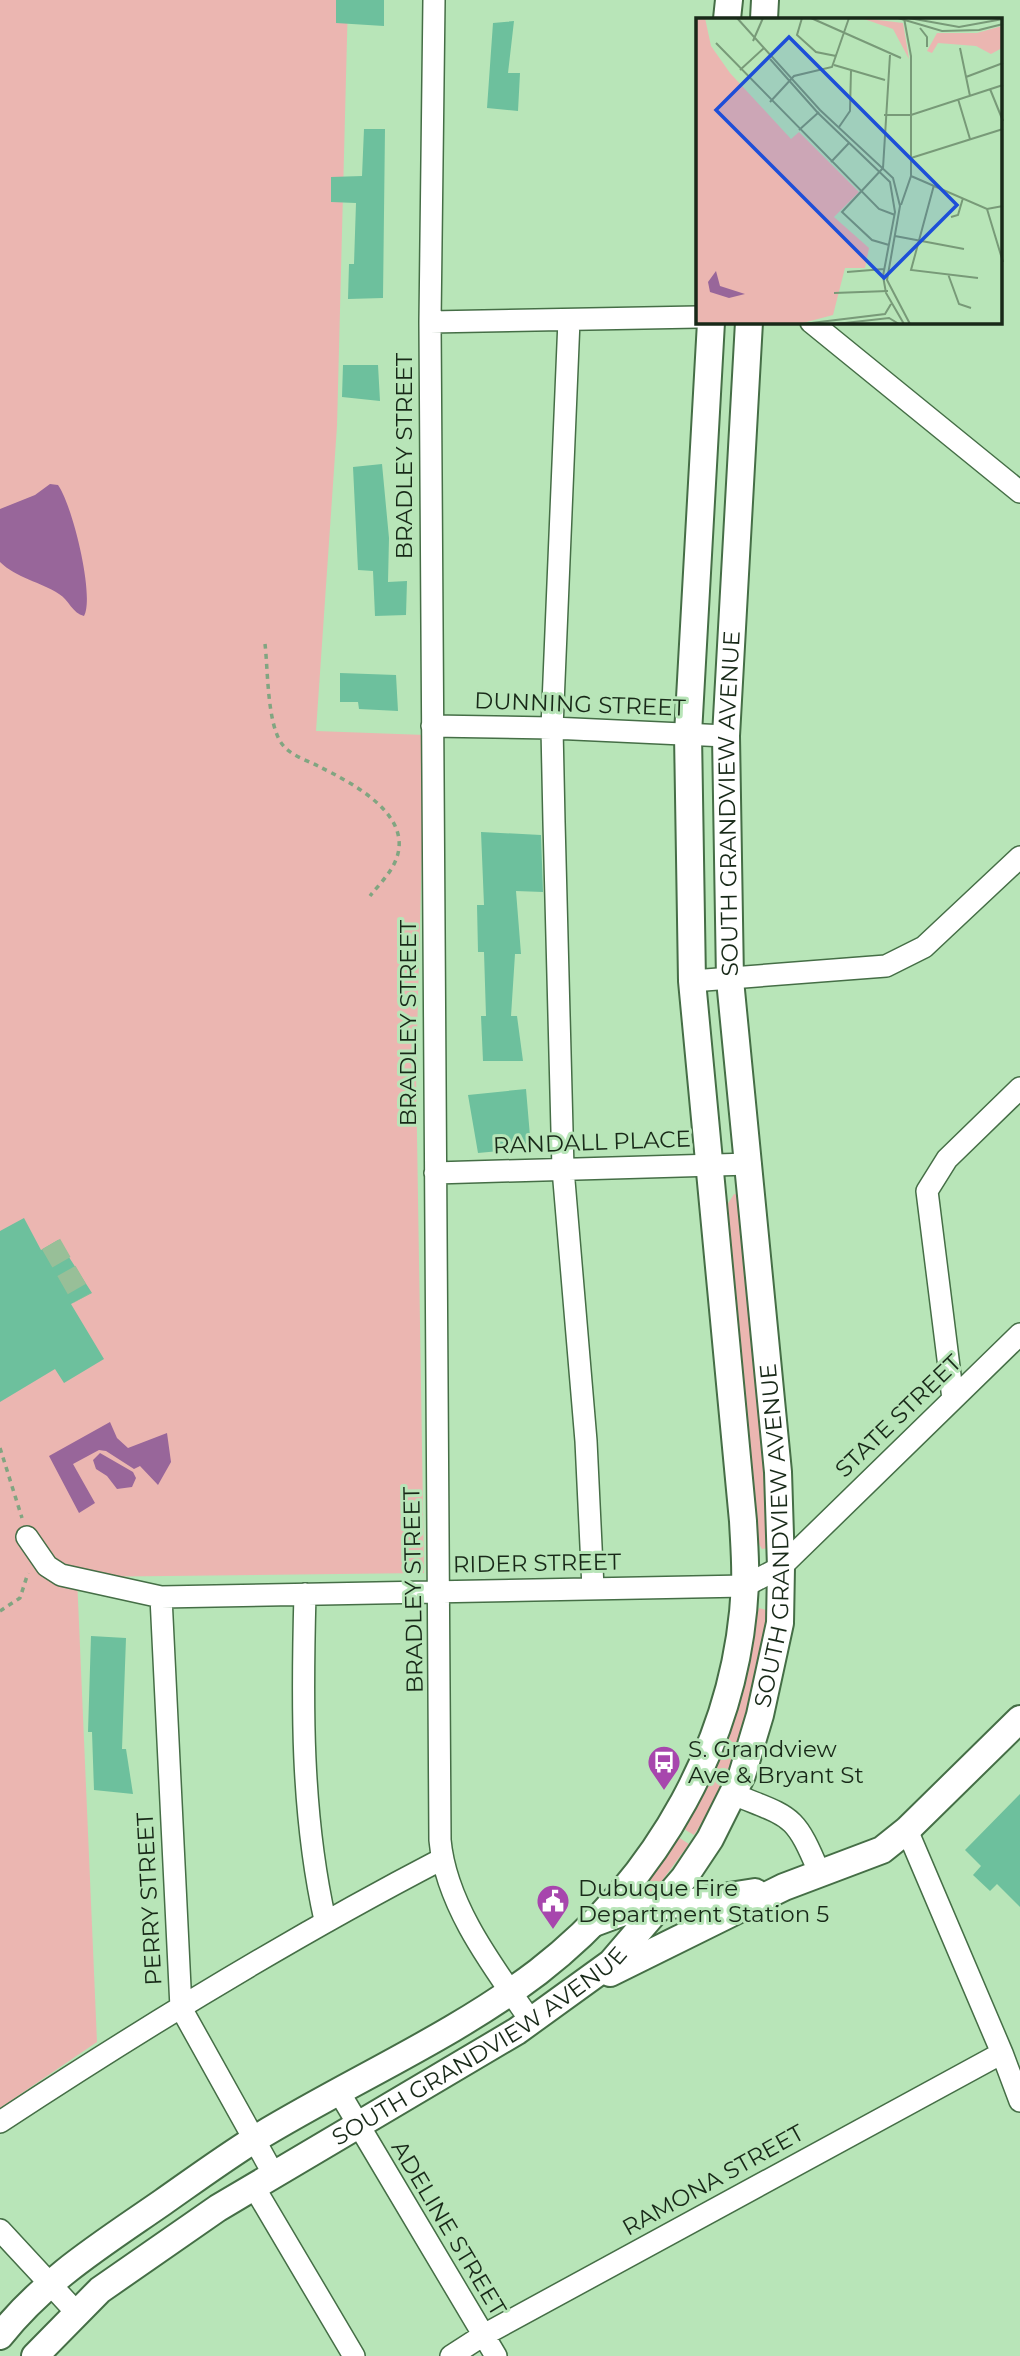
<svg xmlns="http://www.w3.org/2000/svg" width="1020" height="2356" font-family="Montserrat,sans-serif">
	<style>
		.green { fill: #ebb6b1 }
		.water { fill: #98669a }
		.building { fill: #6dc09d }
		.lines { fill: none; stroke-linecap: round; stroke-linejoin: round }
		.minor-tunnel { stroke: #98bf98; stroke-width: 21; stroke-dasharray: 21 10; stroke-linecap: butt }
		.minor-casing { stroke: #456e46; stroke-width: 24 }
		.major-casing { stroke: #456e46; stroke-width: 30 }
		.path { stroke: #81a581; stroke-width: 3.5; stroke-dasharray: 5 5; stroke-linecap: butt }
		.minor { stroke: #fff; stroke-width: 21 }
		.major { stroke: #fff; stroke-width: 26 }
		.labels { text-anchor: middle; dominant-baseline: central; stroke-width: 6; stroke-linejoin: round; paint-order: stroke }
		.street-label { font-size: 23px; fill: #182918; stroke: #b8e5b8 }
		.poi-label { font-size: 23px; fill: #182918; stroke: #b8e5b8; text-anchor: start }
		.inset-road { fill: none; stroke: #789a78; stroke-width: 2 }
		.view { fill: #1d4ed8; fill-opacity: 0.15; stroke: #1d4ed8; stroke-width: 3.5 }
		.inset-edge { fill: none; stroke: #182918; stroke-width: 3.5 }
	</style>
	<rect width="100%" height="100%" fill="#b8e5b8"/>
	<path class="green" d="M0,0h348l-11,426 -21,305 109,4 -9,338 8,500 -347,4 20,465 -97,66z
		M734,1194l4,1 33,332 -3,21 -6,1 -5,-8 -30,-336z
		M759,1608l7,2 2,11c-18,79 -28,143 -74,214l-12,-7z
		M678,1837l11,7 -39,53 -22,7z"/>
	<path class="water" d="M50,484l8,1c14,19 37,111 26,131 -12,-3 -15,-16 -25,-22 -18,-12 -43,-16 -59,-32v-53l35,-14z
		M110,1422l7,16 11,10 39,-15 4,29 -13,23 -18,-19 -6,3 -28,-18 -7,-1 -26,14 22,39 -16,10 -30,-57z
		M100,1453l33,19 3,6 -4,9 -15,2 -10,-13 -11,-7 -3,-9z"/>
	<path class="building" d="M336,0h48v26l-48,-3z
		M514,21l-6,52h12l-2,38 -31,-3 6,-85z
		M364,129h21l-2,169 -35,1 1,-35h5l2,-61 -25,-1v-25l31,-1z
		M343,365h35l2,36 -38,-4z
		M382,464l7,74 -1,44 19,-1 -1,34 -31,1 -2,-45 -15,-1 -5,-103z
		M340,673l56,2 2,36 -39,-2 -1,-7h-18z
		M481,832l60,3 2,57 -27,-1 5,63h-6l-4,62h6l6,45h-40l-2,-45h5l-2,-64h-6l-1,-47h7z
		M526,1089l5,59 -53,5 -10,-58z
		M24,1218l17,32 17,-10 34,53 -21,11 33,55 -40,24 -9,-14 -55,33v-171z
		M91,1636l35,2 -4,111h4l7,45 -39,-4 -2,-58h-4z
		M1020,1794v113l-23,-23 -7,7 -17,-16 8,-9 -16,-16z"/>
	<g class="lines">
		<path class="minor-tunnel" d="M51,1244l31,54"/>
		<defs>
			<path id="minor" d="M434,0l-4,322 10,1518c6,66 54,128 91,181
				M569,320l-17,408 2,94 9,347 23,272 7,147
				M430,322l268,-5
				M811,322l209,170
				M432,726l120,2 174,8
				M692,981l194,-15 38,-19 96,-90
				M435,1173l315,-9
				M953,1399l-26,-208 20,-32 73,-71
				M27,1537l20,29 14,9 100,22 584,-11 36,-19 239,-233
				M305,1594c-3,109 -4,219 20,326
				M161,1597l20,411 93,167
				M733,1794c58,24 61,18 86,78
				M907,1830l95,223 18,48
				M339,2092l157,264
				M0,2122c143,-94 290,-184 442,-263
				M254,2187l100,169
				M0,2230l77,83
				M451,2356l31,-20 520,-283"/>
			<g id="major">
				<path d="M727,19l2,-19"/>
				<path d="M764,19l1,-19"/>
				<path d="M594,1923l27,-10 134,-21"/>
				<path d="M610,1973l174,-86 98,-37 25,-20 113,-111"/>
				<path d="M0,2336c45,-57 104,-93 163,-134 30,-21 60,-43 92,-63 93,-57 196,-101 283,-167 120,-93 200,-233 207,-387 1,-21 -1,-43 -2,-64l-51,-540 -4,-247 23,-412"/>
				<path id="s1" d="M35,2356l65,-66 118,-82 299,-177 94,-68 73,-85 26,-39 32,-64 18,-60 20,-92 1,-56 -3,-95 -48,-492 -4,-244 23,-414"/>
			</g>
		</defs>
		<use href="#minor" class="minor-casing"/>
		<use href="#major" class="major-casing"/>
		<path class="path" d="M265,644c3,25 2,80 17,100 8,11 24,16 36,22 34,17 102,51 75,100 -6,11 -16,21 -23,30
			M0,1448l22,70
			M0,1611l20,-13 8,-25"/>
		<use href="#minor" class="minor"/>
		<use href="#major" class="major"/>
	</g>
	<defs>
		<symbol id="bus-pin" viewBox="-11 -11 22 30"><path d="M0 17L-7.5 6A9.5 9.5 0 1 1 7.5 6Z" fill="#a746ad" stroke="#b8e5b8"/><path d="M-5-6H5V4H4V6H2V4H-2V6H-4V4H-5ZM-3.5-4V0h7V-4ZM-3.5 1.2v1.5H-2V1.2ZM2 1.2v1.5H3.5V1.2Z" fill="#fff"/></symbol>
		<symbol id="civic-pin" viewBox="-11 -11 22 30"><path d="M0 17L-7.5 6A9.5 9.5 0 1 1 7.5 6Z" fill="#a746ad" stroke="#b8e5b8"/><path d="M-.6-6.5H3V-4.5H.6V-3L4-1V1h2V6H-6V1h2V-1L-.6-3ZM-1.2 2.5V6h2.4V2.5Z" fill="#fff"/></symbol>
	</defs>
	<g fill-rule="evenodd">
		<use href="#bus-pin" x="645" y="1743" width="38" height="52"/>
		<use href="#civic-pin" x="534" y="1882" width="38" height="52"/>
	</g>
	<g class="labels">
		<g class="street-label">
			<text transform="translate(404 456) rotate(-90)">BRADLEY STREET</text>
			<text transform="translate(580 704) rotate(2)">DUNNING STREET</text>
			<text stroke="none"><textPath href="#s1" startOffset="1909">SOUTH GRANDVIEW AVENUE</textPath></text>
			<text transform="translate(408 1023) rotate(-90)">BRADLEY STREET</text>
			<text transform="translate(592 1142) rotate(-2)">RANDALL PLACE</text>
			<text transform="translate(898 1416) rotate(-44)">STATE STREET</text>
			<text stroke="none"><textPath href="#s1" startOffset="1174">SOUTH GRANDVIEW AVENUE</textPath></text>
			<text transform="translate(537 1563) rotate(-1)">RIDER STREET</text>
			<text transform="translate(413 1590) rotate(-91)">BRADLEY STREET</text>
			<text transform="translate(149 1899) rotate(-93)">PERRY STREET</text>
			<text stroke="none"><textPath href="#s1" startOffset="544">SOUTH GRANDVIEW AVENUE</textPath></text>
			<text transform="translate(713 2180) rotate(-29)">RAMONA STREET</text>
			<text transform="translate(449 2228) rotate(59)">ADELINE STREET</text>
		</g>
		<g class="poi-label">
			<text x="688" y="1749">S. Grandview<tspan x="688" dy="26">Ave &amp; Bryant St</tspan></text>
			<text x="578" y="1888">Dubuque Fire<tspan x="578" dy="26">Department Station 5</tspan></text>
		</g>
	</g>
	<g transform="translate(696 18)">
		<rect width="306" height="306" fill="#b8e5b8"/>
		<path d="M0,0h9l6,28 19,27 61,66 8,-7 60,60 -25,25 35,31 -4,20h-20l-12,47 -34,9h-103zM165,0l42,5 6,36 -16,-30zM306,8v22l-11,6 -15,-8 -38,-3 -6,10 -5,-2 10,-18h40z" fill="#ebb6b1"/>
		<path d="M20,253l4,15 25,8 -16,4 -19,-6 -2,-10z" fill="#98669a"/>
		<path class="inset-road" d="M41,0l83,92 73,68 7,28 -13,74 23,44M106,0l-5,17 19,17 20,4M115,0l90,40M202,0l44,13 37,-1 24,-6M213,0l50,9 44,-8M224,10l7,9v10M57,23l10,-23M20,25l163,166 16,6M264,30l10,48M74,41l48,54 72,69 5,30 -12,64 3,17 18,31M138,47l51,15M44,52l24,-22M270,59l37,-14M294,71l13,32M262,81l12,40M74,84l24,-26 38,-9 17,-49M188,97h27l92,-30M143,109l11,-16 1,-41M103,112l20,-18M215,140l92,-29M135,144l18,-19M215,158l76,33 16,-3M238,167l-23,85 67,8M205,187l10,-29v-120l-7,-38M291,191l16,53M255,199l7,-2 5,-17M199,218l69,13M193,227l-17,-5 -30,-28 41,-44 7,-113M151,254l37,-3M252,256l11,30 12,4M138,275l54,-2M107,306l82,-10 6,-10M140,306l53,-6 10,6"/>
		<path class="view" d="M93,19l168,168 -73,73 -168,-168z"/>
		<rect width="306" height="306" class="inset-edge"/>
	</g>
</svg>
